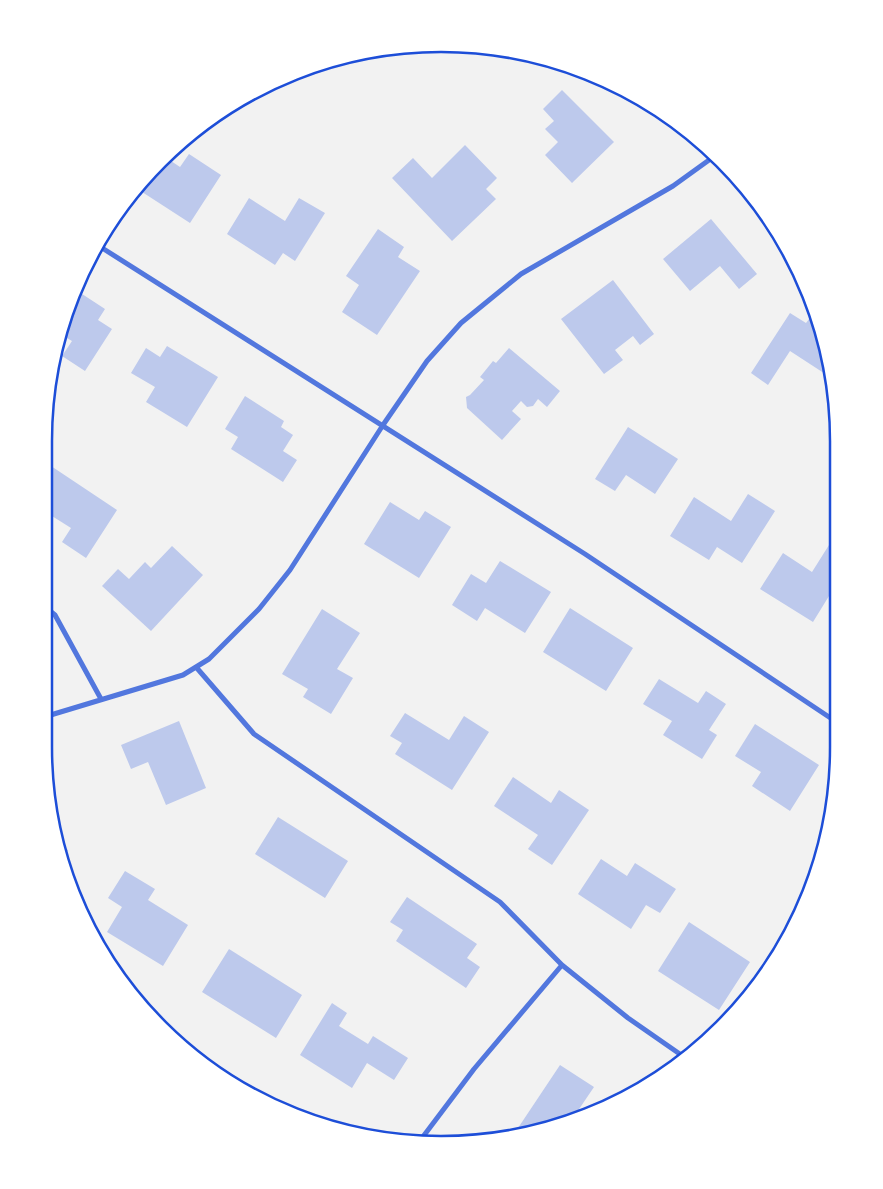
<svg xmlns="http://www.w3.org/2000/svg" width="883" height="1189" font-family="Quicksand,sans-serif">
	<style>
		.building { fill: #bdc9ec }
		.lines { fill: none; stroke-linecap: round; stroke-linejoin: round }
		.minor { stroke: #5277de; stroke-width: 5 }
		.rim { fill: none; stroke: #1d4ed8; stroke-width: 2.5 }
	</style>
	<rect width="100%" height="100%" fill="#f2f2f2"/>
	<path class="building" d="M562,90l52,52 -42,41 -27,-28 13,-13 -13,-13 9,-8 -11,-12z
		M465,145l32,33 -11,11 10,10 -44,42 -60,-63 21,-20 19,20z
		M189,154l32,21 -31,48 -51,-33 29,-31 12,8z
		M249,198l36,23 14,-23 26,15 -30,48 -12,-8 -8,12 -48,-31z
		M711,219l46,55 -18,15 -19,-23 -30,25 -27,-32z
		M378,229l26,18 -6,10 22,14 -43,64 -35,-23 17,-27 -13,-9z
		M613,280l41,54 -14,11 -7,-9 -18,14 8,10 -19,14 -43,-55z
		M79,292l26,17 -7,11 14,9 -27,42 -23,-15 10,-15 -12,-7z
		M815,311l18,68 -43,-28 -22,34 -17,-12 39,-60 16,10z
		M167,346l51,31 -31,50 -41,-25 9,-15 -24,-14 15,-25 14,9z
		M509,348l51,43 -13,16 -9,-8 -5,7 -6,1 -6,-6 -9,10 9,8 -19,21 -35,-32 -1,-11 4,-2 14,-15 -4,-3 13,-16 3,2z
		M245,396l39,25 -3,6 12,8 -10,16 14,9 -14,22 -52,-33 7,-12 -13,-8z
		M628,427l50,32 -23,35 -29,-19 -11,16 -20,-12z
		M48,464l69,46 -31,48 -24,-16 9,-14 -27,-17v-42z
		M748,494l27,17 -33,52 -25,-16 -8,13 -39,-24 24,-39 37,24z
		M390,502l29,18 6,-9 26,16 -32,51 -55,-34z
		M829,545l8,4v34l-24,39 -53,-33 23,-36 29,19z
		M172,546l31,29 -52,56 -49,-45 16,-17 11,10 16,-17 6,6z
		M500,561l51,31 -26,41 -40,-25 -8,13 -25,-16 19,-31 15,9z
		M570,608l63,40 -27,43 -63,-39z
		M322,609l38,24 -23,36 16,9 -22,36 -28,-17 5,-8 -26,-15z
		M659,679l39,24 8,-12 20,13 -17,26 8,5 -15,24 -39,-24 9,-14 -29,-17z
		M405,713l44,27 15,-24 25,16 -37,58 -57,-36 7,-11 -12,-7z
		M179,721l27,67 -40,17 -18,-43 -17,7 -10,-24z
		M755,724l64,41 -29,46 -38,-25 9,-14 -26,-16z
		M513,777l38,26 8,-13 30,20 -37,55 -24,-16 10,-14 -44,-29z
		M278,817l70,44 -23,37 -70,-44z
		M56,843l12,7 -6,10 -5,-9z
		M601,859l26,17 8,-13 41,26 -16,24 -14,-8 -15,24 -53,-35z
		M125,871l30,18 -7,11 40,25 -25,41 -56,-34 15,-25 -14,-9z
		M407,897l70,47 -10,14 13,9 -14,21 -70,-47 7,-11 -13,-8z
		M689,922l61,40 -31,48 -61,-39z
		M229,949l73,46 -26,43 -74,-46z
		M332,1003l15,10 -8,13 29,18 5,-8 35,22 -14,22 -27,-17 -15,25 -52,-33z
		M560,1065l34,22 -23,34 -59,16z"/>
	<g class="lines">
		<path class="minor" d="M698,138l15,20 47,47
			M99,246l486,308 253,169
			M44,606l11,9 46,84
			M196,667l58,67 246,168 62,63 66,53 59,41
			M44,717l139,-42 26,-16 50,-50 31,-39 93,-145 44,-64 34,-38 60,-49 152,-88 43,-31
			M237,1085l33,21
			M419,1142l55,-73 88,-104"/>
	</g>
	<path d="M0 0H883V1189H0ZM441 52H441A389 389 0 0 1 830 441V747A389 389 0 0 1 441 1136H441A389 389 0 0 1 52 747V441A389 389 0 0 1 441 52Z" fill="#fff" fill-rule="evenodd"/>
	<path class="rim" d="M441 52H441A389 389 0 0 1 830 441V747A389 389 0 0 1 441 1136H441A389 389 0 0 1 52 747V441A389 389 0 0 1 441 52Z"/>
</svg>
